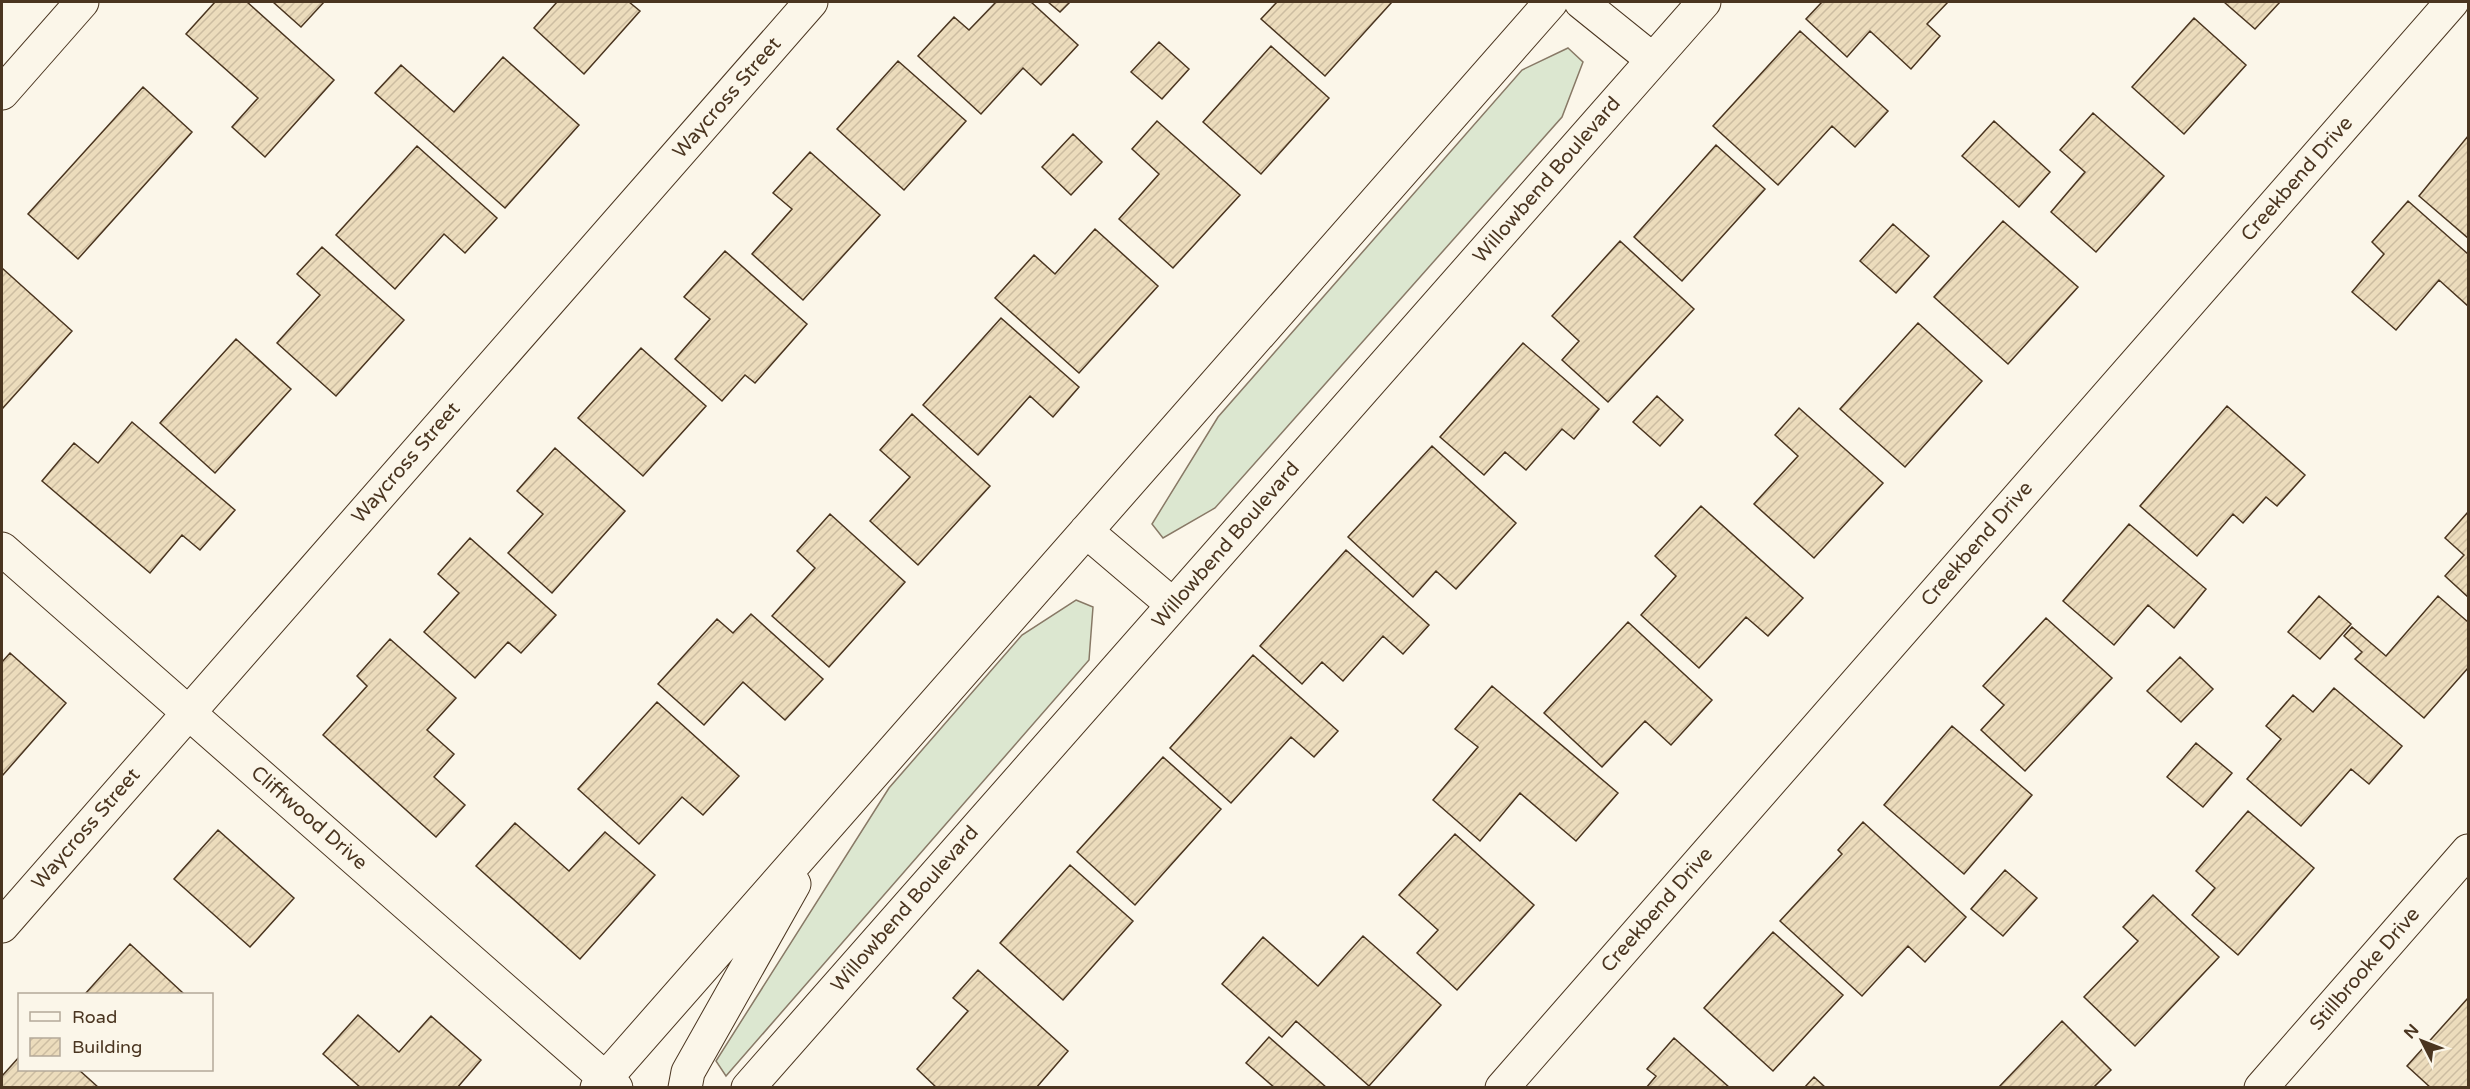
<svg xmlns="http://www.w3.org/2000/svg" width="2470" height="1089" font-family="'Varela Round',sans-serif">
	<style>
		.grass { fill: #dce7d0; stroke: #887966; stroke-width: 1.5 }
		.building { fill: url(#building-hatch); stroke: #4a3520; stroke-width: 1.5 }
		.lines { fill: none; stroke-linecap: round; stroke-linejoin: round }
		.street-casing { stroke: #4a3520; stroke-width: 35 }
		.secondary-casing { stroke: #4a3520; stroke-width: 35 }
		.street { stroke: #fbf6e9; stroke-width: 33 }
		.secondary { stroke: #fbf6e9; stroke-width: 33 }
		.labels { text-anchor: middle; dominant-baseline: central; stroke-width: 4.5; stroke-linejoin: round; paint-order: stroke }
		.street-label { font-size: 20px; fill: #4a3520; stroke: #fbf6e9 }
	</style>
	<defs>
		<pattern id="building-hatch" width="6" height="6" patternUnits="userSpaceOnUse" patternTransform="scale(1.5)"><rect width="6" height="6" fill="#ecdcbc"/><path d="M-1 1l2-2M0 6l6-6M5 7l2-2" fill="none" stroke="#ccbda1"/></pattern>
	</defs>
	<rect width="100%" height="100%" fill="#fbf6e9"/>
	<path class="grass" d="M1568,48l15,14 -21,55 -347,391 -52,30 -11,-14 66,-107 304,-347z
		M1076,600l17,7 -4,53 -363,416 -10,-15 173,-273 133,-153z"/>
	<path class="building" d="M215,2h32l87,78 -69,77 -33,-30 26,-29 -72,-64z
		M273,2h51l-23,25z
		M557,2h72l11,9 -56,63 -50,-46z
		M996,2h35l47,43 -37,40 -18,-17 -42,46 -63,-58 36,-39 15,13z
		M1048,2h22l-10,10z
		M1277,2h115l-67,74 -64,-57z
		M1822,2h126l-21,22 13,12 -29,33 -41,-38 -23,26 -41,-38z
		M2224,2h56l-25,27z
		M2194,18l52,47 -62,69 -52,-47z
		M1800,31l88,80 -33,36 -23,-21 -54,59 -65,-59z
		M1159,42l30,27 -27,30 -31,-27z
		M1271,46l58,52 -68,76 -58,-52z
		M503,57l76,68 -74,83 -130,-115 26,-28 53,47z
		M898,61l68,60 -62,69 -67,-61z
		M143,87l49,45 -114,127 -50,-45z
		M2093,113l71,63 -68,76 -45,-40 34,-40 -25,-22z
		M1157,121l83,74 -67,73 -54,-49 40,-45 -27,-25z
		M1994,121l56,51 -31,35 -57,-51z
		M1073,134l29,28 -31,33 -29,-28z
		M2468,136v102l-49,-42z
		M1716,145l49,44 -83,92 -48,-44z
		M417,146l80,72 -32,35 -21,-19 -49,55 -59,-54z
		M810,152l70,63 -77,85 -51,-46 40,-45 -19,-16z
		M2408,201l60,53v52l-29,-26 -43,50 -44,-38 32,-38 -12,-12z
		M2003,221l75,66 -70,77 -74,-67z
		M1893,224l36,32 -33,37 -36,-32z
		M1095,229l63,57 -79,87 -84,-75 39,-43 21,19z
		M1620,241l74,68 -86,93 -46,-42 17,-19 -27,-25z
		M322,247l82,73 -68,76 -59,-53 43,-48 -23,-21z
		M725,251l82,73 -52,59 -10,-8 -23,26 -47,-42 35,-40 -26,-22z
		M2,268l70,63 -70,78z
		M1001,318l78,69 -26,30 -23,-21 -52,59 -55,-50z
		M1918,323l64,58 -77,86 -65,-58z
		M236,339l55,50 -76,84 -55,-50z
		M1523,343l76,66 -25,30 -12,-10 -36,41 -21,-18 -21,23 -44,-38z
		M641,348l65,58 -63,70 -65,-58z
		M1657,396l26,24 -23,26 -27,-24z
		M2227,406l78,69 -28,31 -11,-9 -23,26 -10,-9 -36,42 -57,-50z
		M1799,408l84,75 -69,75 -60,-54 44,-48 -23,-21z
		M912,414l78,72 -72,79 -48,-44 40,-44 -30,-27z
		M132,422l103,88 -35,40 -18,-15 -32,38 -108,-92 32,-38 24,20z
		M1432,446l84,77 -60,66 -20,-18 -23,26 -65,-60z
		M555,448l70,63 -73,82 -44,-40 35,-39 -26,-23z
		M1701,506l102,92 -35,38 -22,-19 -47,51 -58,-53 35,-39 -21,-20z
		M2468,512v85l-23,-21 19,-21 -19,-17z
		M830,514l75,68 -76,85 -57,-51 43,-48 -18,-17z
		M2129,524l77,65 -32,39 -26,-23 -34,40 -51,-44z
		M470,538l86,77 -35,38 -13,-11 -33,36 -51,-46 35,-39 -21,-19z
		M1346,550l83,75 -26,29 -20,-18 -40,45 -21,-19 -20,22 -42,-38z
		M2319,596l32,28 -31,35 -32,-27z
		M2438,596l30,26v46l-44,50 -69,-59 7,-7 -18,-16 8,-9 34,29z
		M751,614l72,65 -38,41 -42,-38 -39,43 -46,-41 59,-65 16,14z
		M2046,618l66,60 -87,93 -44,-41 23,-25 -21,-19z
		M1628,622l84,78 -41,45 -26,-24 -43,46 -58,-54z
		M390,639l66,59 -29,32 27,24 -20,23 31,28 -29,32 -113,-102 44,-49 -10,-10z
		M10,653l56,50 -64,73v-114z
		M1253,655l85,76 -24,26 -23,-20 -60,66 -61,-55z
		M2180,657l33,32 -32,33 -34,-31z
		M1492,686l126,107 -42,48 -56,-48 -40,48 -47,-41 45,-53 -23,-18z
		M2334,688l68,58 -33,38 -18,-15 -50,57 -54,-47 34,-40 -15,-13 27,-31 20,17z
		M657,702l82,74 -36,39 -21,-18 -43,47 -61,-55z
		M1952,726l80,69 -68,79 -80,-69z
		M2196,743l36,30 -29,34 -36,-30z
		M1163,757l58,52 -86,96 -58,-53z
		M2248,811l66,57 -76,87 -46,-40 23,-27 -19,-17z
		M1863,822l103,95 -41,45 -17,-16 -46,50 -82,-75 62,-67 -4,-4z
		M515,823l54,48 36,-39 50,43 -75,84 -104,-93z
		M218,830l76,68 -44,49 -76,-68z
		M1455,834l79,71 -77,85 -40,-37 21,-23 -39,-35z
		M1070,865l63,56 -70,79 -63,-57z
		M2005,870l32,28 -34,38 -32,-27z
		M2153,895l66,62 -84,89 -51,-49 54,-56 -15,-14z
		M1773,932l70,63 -70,76 -69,-63z
		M1363,936l78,69 -72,81 -73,-65 -14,16 -60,-53 41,-47 55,49z
		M130,944l53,49 -1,1h-97z
		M978,970l90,81 -32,37h-99l-20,-19 51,-58 -15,-13z
		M2468,998v90h-37l-24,-22z
		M358,1015l41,37 32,-36 50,44 -24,28h-96l-38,-34z
		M2062,1021l49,49 -16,16 1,2h-98z
		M1269,1037l58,51h-52l-29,-25z
		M1674,1038l56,50h-84l10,-12 -9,-7z
		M20,1056v14h59l20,18h-97v-12z
		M1814,1077l12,11h-22z"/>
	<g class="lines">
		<defs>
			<path id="street" d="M2,93l80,-91
				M2,926l809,-924
				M1502,1088l950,-1086
				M2261,1088l207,-237"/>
			<path id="secondary" d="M1581,2l72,58
				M1086,531l87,74
				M2,549l614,539
				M597,1088l954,-1086
				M685,1088l3,-16 106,-188
				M748,1088l956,-1086"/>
		</defs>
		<use href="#street" class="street-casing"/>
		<use href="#secondary" class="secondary-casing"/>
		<use href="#street" class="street"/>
		<use href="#secondary" class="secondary"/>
	</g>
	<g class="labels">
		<g class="street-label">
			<text transform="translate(727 98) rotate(-49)">Waycross Street</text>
			<text transform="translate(2297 179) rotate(-49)">Creekbend Drive</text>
			<text transform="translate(1547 180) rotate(-49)">Willowbend Boulevard</text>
			<text transform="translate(406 463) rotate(-49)">Waycross Street</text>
			<text transform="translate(1977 544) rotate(-49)">Creekbend Drive</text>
			<text transform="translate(1226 545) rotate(-49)">Willowbend Boulevard</text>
			<text transform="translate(309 818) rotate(41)">Cliffwood Drive</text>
			<text transform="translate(86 829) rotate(-49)">Waycross Street</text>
			<text transform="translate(905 909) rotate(-49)">Willowbend Boulevard</text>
			<text transform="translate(1657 910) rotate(-49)">Creekbend Drive</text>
			<text transform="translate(2365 969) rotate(-49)">Stillbrooke Drive</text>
		</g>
	</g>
	<rect width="2470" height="1089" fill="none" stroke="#4a3520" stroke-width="6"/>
	<rect x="18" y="993" width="195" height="78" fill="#fbf6e9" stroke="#b4a999" stroke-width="1.5"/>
	<rect x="30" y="1012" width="30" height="9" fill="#fbf6e9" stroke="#b4a999" stroke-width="1.5"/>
	<text x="72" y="1023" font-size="18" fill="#4a3520">Road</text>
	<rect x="30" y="1038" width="30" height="18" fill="url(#building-hatch)" stroke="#b4a999" stroke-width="1.5"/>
	<text x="72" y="1053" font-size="18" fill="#4a3520">Building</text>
	<g transform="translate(2422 1041) rotate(312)" stroke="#fbf6e9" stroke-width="4.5" paint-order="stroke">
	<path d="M0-4.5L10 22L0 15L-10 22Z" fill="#4a3520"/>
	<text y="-9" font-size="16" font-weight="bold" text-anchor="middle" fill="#4a3520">N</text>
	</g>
</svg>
